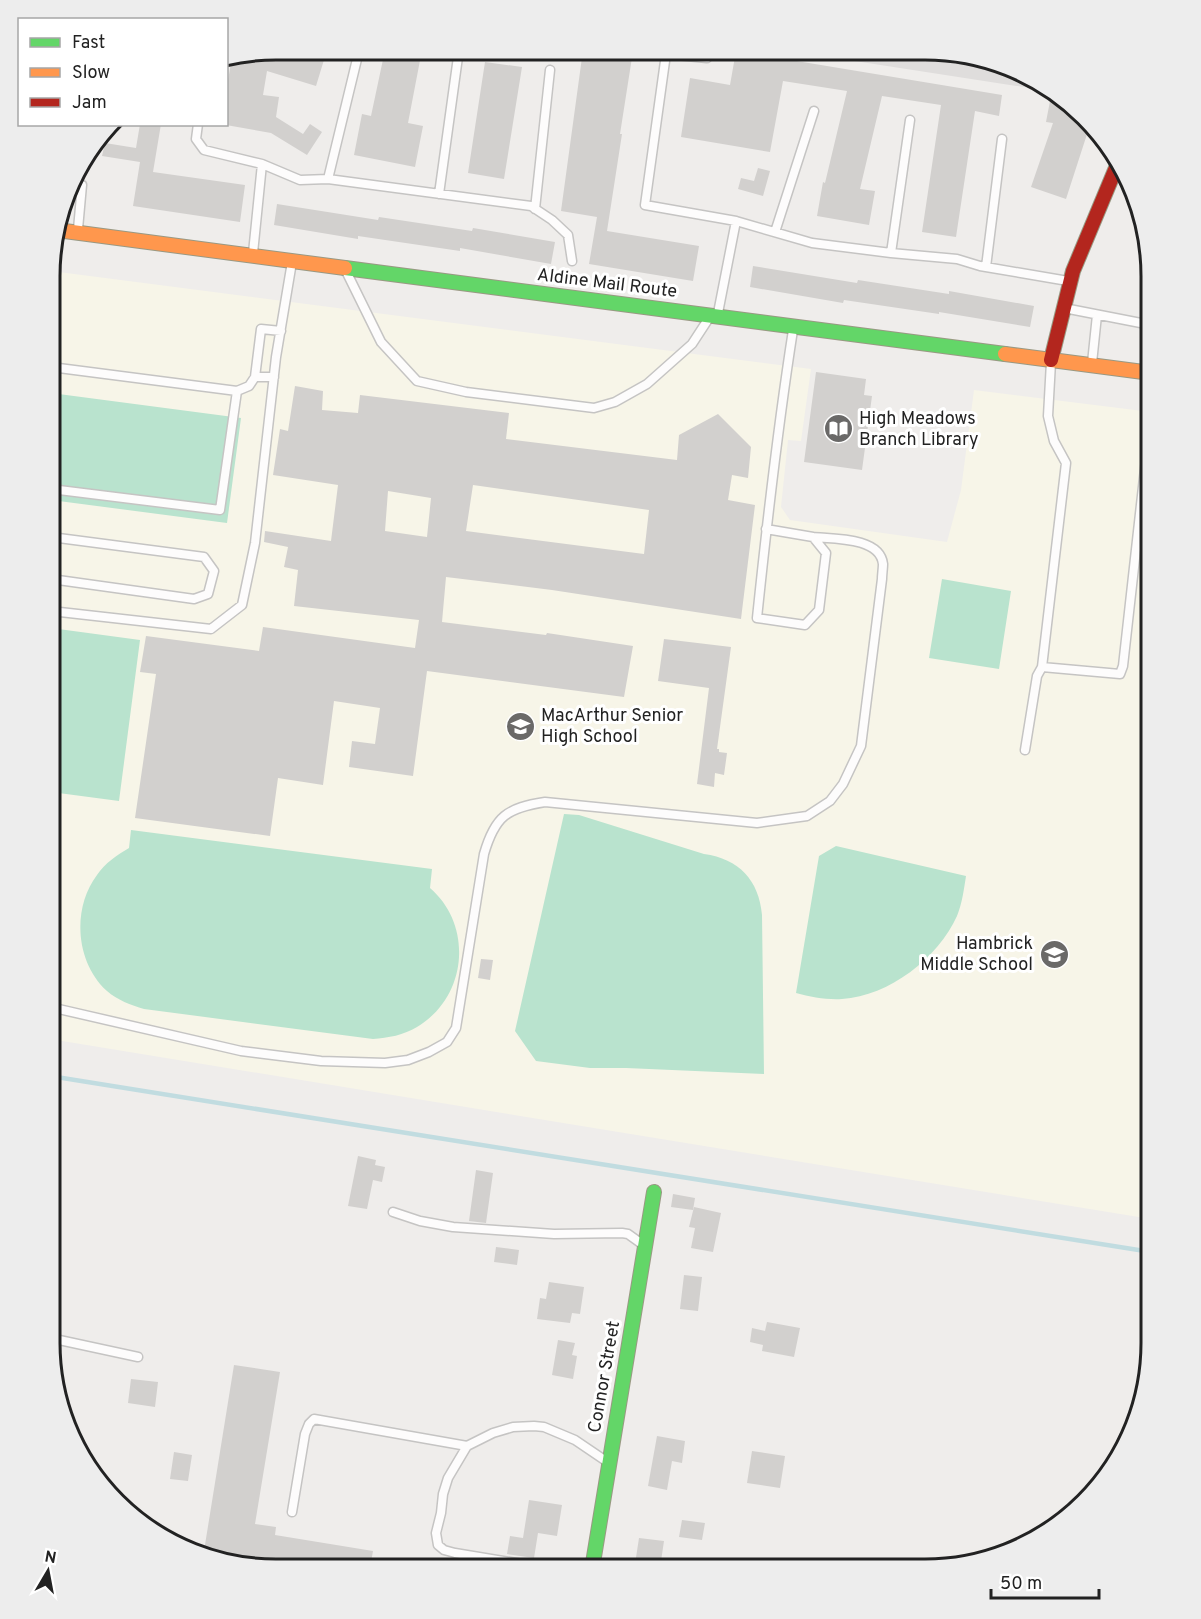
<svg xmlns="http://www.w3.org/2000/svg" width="1201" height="1619" font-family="Overpass,sans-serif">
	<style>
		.residential { fill: #dfdddc }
		.education { fill: #f7f5e8 }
		.pitch { fill: #b9e3ce }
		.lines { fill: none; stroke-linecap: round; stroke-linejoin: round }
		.stream { stroke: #c1dce0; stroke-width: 4.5 }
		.building { fill: #d2d0ce; fill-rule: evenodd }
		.lane-casing { stroke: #c5c4c3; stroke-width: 11 }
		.fast-casing { stroke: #999983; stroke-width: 16 }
		.slow-casing { stroke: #999983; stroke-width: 16 }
		.jam-casing { stroke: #999983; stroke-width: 16 }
		.lane { stroke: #fdfcfc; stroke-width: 8 }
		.fast { stroke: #63d668; stroke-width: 14 }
		.slow { stroke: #ff974d; stroke-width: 14 }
		.jam { stroke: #b3261e; stroke-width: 14 }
		.labels { text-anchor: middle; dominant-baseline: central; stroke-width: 6; stroke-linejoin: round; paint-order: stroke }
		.street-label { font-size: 18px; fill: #222; stroke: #fff }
		.poi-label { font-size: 18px; fill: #222; stroke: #fff; text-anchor: start }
		.rim { fill: none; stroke: #222; stroke-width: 3 }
	</style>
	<rect width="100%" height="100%" fill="#efedeb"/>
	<path class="residential" d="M790,51h165l56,16 45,25z"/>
	<path class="education" d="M51,271l760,98 -10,72 -13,-1 -7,67 9,13 157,22 14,-52 13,-100 177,22v807l-1101,-180z"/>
	<path class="pitch" d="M51,393l190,25 -14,105 -176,-23z
		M942,579l69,12 -12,78 -70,-11z
		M51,628l89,12 -21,161 -68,-9z
		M564,814l15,1 125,39c35,5 55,26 58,61l2,159 -138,-6h-36l-54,-7 -21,-30z
		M131,830l301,39 -2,19c44,38 37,109 -13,139 -13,8 -29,11 -44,12l-229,-30c-13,-4 -27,-9 -37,-18 -32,-29 -35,-83 -10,-116 8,-12 20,-20 32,-27z
		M836,846l130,30c-2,13 -4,28 -9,40 -19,42 -68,80 -115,83 -15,1 -31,-2 -46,-6l23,-137z"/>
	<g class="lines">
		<path class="stream" d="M50,1076l1101,176"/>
	</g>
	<path class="building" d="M276,50h51l-11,36 -49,-15 -4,24 16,2 -3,20 27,17 7,-10 12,8 -15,23 -36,-22 -45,-8v-33l6,-35z
		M385,50h37l-14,73 15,3 -8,41 -61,-12 8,-41 9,2z
		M583,50l50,1 -13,83h2l-15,97 92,15 -6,35 -104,-17 8,-47 -36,-6z
		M736,51l266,44 -3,21 -24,-5 -19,126 -34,-5 19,-127 -59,-9 -22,93 15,2 -6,34 -52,-9 6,-34 2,1 22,-92 -64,-10 -13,71 -89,-15 9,-59 40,7z
		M485,62l37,5 -18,112 -36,-6z
		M1050,101l19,3 20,24 -23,71 -35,-12 22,-64 -7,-1z
		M140,124h21l-8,48 92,13 -5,37 -107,-16 7,-44 -38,-6 3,-13 31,5z
		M758,168l12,3 -7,25 -25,-7 3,-11 13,3z
		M277,204l101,16 1,-3 93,14 1,-3 82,14 -4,22 -91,-16v3l-102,-15v3l-84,-14z
		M753,266l104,17 1,-3 91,14v-3l85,15 -4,21 -91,-15v2l-95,-14 -1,3 -93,-16z
		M816,372l50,7 -2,16 8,1 -10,74 -58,-8z
		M295,386l28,5 -1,19 36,3 2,-18 149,18 -3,26 171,21 2,-25 39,-21 33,33 -3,31 -16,-3 -4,25 27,5 -14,114 -189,-29 -106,-13 -4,45 104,13 1,-2 86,13 -9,51 -197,-26 -14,105 -64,-9 3,-26 23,3 5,-36 -46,-7 -11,84 -45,-7 -8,58 -135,-18 21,-144 -16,-2 6,-36 113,15 4,-24 152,21 4,-28 -125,-14 4,-36 -14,-3 4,-20 -24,-5 1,-11 66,10 7,-56 -65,-10 7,-46 8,2zM473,485l176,25 -5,44 -178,-23zM388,491l43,7 -4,39 -42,-6z
		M664,639l67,8 -14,102h2v3l8,1 -3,22 -9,-2 -1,14 -17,-3 12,-96 -51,-7z
		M481,959l12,1 -3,20 -12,-2z
		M358,1156l18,4 -1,5 10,2 -3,15 -9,-2 -6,29 -19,-3z
		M476,1170l17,3 -7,50 -17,-2z
		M673,1194l22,4 -2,12 -22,-3z
		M694,1207l27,6 -8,39 -22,-4 4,-20 -6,-1z
		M496,1247l23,3 -2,15 -23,-3z
		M684,1275l18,2 -4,34 -18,-2z
		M549,1282l35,5 -4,27 -8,-1 -2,10 -33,-4 3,-21 6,1z
		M767,1322l33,6 -6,29 -32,-6 1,-6 -13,-3 2,-14 13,3z
		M558,1340l17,3 -3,12 5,1 -4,23 -21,-4z
		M234,1365l46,7 -25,152 21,3 -1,8 98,16 -3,17h-123l-43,-17z
		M131,1379l27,3 -3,25 -27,-4z
		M657,1436l28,5 -3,22 -10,-2 -5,29 -19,-4z
		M752,1451l33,5 -5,32 -33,-5z
		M174,1452l18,3 -4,26 -18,-2z
		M529,1500l33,5 -5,31 -19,-3 -4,25 -27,-4 3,-18 13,2z
		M682,1520l23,3 -3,17 -23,-3z
		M639,1538l25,3 -4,27 -25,-4z"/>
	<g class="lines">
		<defs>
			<path id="lane" d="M707,58l-41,-4 -21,151 91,16 76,22 79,10 66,6 23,7 88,15
				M198,124l-2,15 8,11 58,14 -9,89
				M262,164l38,16 28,-1 30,-124
				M328,179l203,27 21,14 16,15 4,26
				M73,182l9,3 -4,44
				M439,194l19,-137
				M535,209l15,-139
				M775,232l39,-121
				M891,253l19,-133
				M986,267l16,-128
				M346,271l35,71 36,39 49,11 128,16 21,-6 32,-18 45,-40 17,-26
				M1064,308l87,17
				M718,313l18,-92
				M1092,363l5,-48
				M255,377l6,-48 20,2
				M237,391l12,-5 6,-9h19
				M51,489l169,21 17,-119 -186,-24
				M766,529l47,8 13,16 -7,57 -14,15 -48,-7c10,-96 21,-192 36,-288
				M51,579l143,20 14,-5 6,-23 -10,-14 -153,-20
				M51,611l160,18 31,-24 13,-62 21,-186 16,-95
				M1042,667l78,7 3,-8 28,-251
				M1025,750l12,-74 5,-9 24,-204 -12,-22 -6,-25 3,-54
				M50,1007l191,44 80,10 64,2 23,-3 21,-8 18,-10 9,-14 28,-174c11,-38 23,-46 61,-52l212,21 50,-7 23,-15 13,-17 18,-38 21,-167c0,-5 1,-10 1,-15 -3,-27 -50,-25 -70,-27
				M393,1212l27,9 33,6 101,7 68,-1 6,1 14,10
				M50,1338l88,19
				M292,1512l13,-78 4,-10 5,-5 153,27
				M547,1568l-92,-15 -11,-3 -6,-5 -2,-12 5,-20 2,-19 5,-16 19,-32 26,-13 20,-6 21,-1 10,1 31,13 31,21"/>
			<path id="fast" d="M345,268l660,86
				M592,1569l62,-377"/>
			<path id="slow" d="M57,230l288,38
				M1005,354l146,19"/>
			<path id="jam" d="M1051,360l22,-89 45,-108"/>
		</defs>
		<use href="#lane" class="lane-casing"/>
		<use href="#fast" class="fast-casing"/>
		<use href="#slow" class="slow-casing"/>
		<use href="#jam" class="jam-casing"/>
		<use href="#lane" class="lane"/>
		<use href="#fast" class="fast"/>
		<use href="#slow" class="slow"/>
		<use href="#jam" class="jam"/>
	</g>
	<defs>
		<symbol id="library-disc" viewBox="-11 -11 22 22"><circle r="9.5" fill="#6a6968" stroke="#fff"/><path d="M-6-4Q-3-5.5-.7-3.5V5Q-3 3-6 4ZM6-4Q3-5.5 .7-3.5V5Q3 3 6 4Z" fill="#fff"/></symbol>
		<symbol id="school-disc" viewBox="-11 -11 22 22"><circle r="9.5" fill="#6a6968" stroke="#fff"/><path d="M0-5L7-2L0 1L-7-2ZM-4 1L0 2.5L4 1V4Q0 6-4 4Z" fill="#fff"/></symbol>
	</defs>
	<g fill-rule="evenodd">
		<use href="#library-disc" x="822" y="412" width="33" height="33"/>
		<use href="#school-disc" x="504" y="710" width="33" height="33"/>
		<use href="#school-disc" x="1038" y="938" width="33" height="33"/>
	</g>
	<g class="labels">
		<g class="street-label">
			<text transform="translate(607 284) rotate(7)">Aldine Mail Route</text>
			<text transform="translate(605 1377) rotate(-80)">Connor Street</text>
		</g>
		<g class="poi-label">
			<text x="859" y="419">High Meadows<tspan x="859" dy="21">Branch Library</tspan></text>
			<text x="541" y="716">MacArthur Senior<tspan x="541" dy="21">High School</tspan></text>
			<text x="1033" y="944" text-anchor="end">Hambrick<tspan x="1033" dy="21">Middle School</tspan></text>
		</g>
	</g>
	<path d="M0 0H1201V1619H0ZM276 60H925A216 216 0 0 1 1141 276V1343A216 216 0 0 1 925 1559H276A216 216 0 0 1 60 1343V276A216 216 0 0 1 276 60Z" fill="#ededed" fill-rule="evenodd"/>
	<path class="rim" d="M276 60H925A216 216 0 0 1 1141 276V1343A216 216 0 0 1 925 1559H276A216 216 0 0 1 60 1343V276A216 216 0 0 1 276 60Z"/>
	<rect x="18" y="18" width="210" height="108" fill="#ffffff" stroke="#a7a7a7" stroke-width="1.5"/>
	<rect x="30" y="38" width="30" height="9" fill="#63d668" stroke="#a7a7a7" stroke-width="1.5"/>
	<text x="72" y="48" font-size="18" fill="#222222">Fast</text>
	<rect x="30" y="68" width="30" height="9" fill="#ff974d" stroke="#a7a7a7" stroke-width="1.5"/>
	<text x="72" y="78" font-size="18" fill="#222222">Slow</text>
	<rect x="30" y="98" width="30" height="9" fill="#b3261e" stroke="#a7a7a7" stroke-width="1.5"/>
	<text x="72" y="108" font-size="18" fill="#222222">Jam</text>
	<g transform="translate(48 1571) rotate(10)" stroke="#ffffff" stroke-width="4.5" paint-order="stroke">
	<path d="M0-4.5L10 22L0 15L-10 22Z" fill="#222222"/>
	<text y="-9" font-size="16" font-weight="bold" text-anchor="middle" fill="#222222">N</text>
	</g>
	<path d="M991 1589v9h108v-9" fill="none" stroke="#222222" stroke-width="3"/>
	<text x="1000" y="1589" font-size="18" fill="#222222" stroke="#ffffff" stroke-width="4.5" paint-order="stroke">50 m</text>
</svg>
